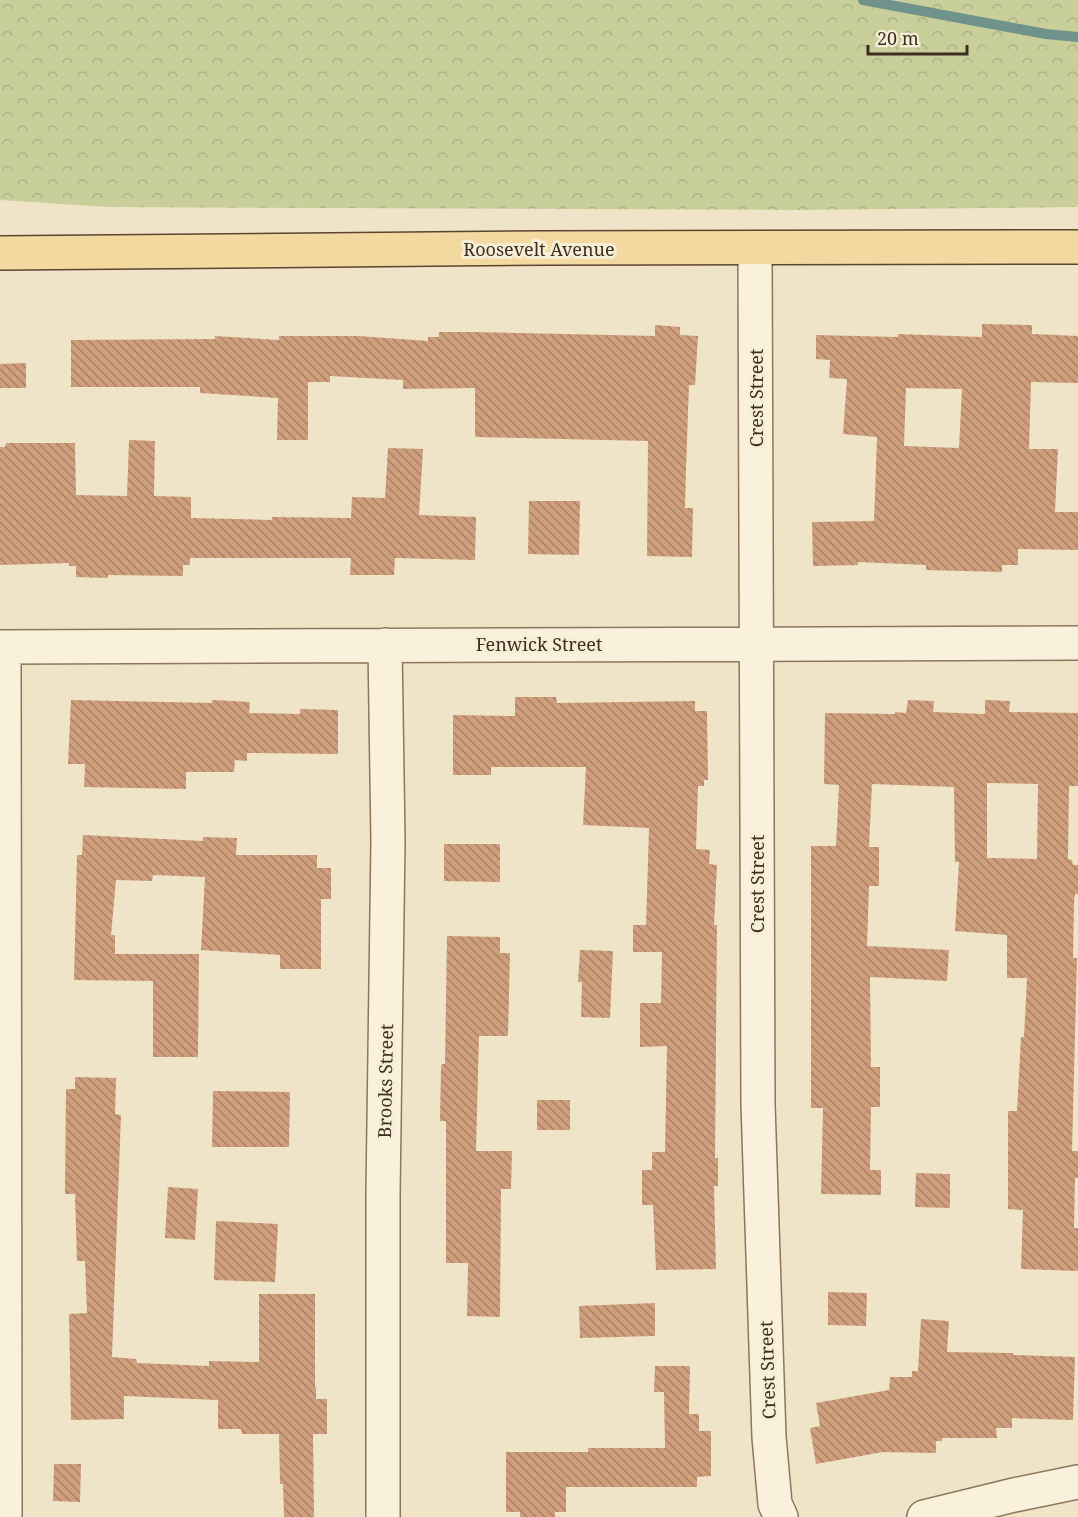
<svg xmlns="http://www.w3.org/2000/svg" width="1078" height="1517" font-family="'Noto Serif',serif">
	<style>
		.forest { fill: url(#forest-crowns) }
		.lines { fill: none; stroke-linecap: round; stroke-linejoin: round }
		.stream { stroke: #6f938a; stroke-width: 10 }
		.building { fill: url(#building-back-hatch); fill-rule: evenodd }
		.minor-casing { stroke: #8d765c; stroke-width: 36 }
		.major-casing { stroke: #5b4430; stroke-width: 36 }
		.minor { stroke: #faf1dc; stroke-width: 33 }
		.major { stroke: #f3d9a0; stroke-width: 33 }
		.labels { text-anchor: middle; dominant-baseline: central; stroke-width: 6; stroke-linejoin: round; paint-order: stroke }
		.street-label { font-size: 18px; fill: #3d2e20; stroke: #f7eed8 }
	</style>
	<defs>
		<pattern id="forest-crowns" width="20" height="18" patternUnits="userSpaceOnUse" patternTransform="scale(1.5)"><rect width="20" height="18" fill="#c9cf9b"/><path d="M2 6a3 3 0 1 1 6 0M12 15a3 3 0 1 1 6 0" fill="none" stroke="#aeb285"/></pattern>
		<pattern id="building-back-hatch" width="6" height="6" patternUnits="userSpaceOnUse" patternTransform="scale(1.5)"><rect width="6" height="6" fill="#cf9f7d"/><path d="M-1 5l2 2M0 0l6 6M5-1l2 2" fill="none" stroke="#a98266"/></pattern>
	</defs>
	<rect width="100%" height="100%" fill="#f0e4c8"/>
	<path class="forest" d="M0,0h1078v207l-282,3 -689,-3 -107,-7z"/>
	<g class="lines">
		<path class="stream" d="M863,0l183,34 32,3"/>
	</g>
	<path class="building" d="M982,324l50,1v9l46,2v47l-47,-1 -2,67h29l-3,63h23v38l-60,-1v16h-16v7l-76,-2v-5l-68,-3v3l-45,1 -1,-44 62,-1 3,-84 -34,-3 4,-55 -18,-1 1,-18 -14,-1v-24l82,2v-3l84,3zM906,388l56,1 -3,59 -55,-2z
		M655,325l25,2v8l18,1 -3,49h-6l-3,83 -1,40h8l-1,49 -45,-1 1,-115 -173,-4v-49l-72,1v-9l-73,-4v6h-22v58h-31l1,-42 -78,-5v-6h-129v-47l144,-1v-3l64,4v-4h79l70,5v-4h11v-5h33l183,4z
		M26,363v25h-26v-24z
		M129,440l26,1 -1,55 37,1v21l81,2v-3l79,1 1,-21 33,1 3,-50 35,1 -4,66 57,2 -1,43 -80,-2 -1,17h-44l1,-17h-161v7h-7v11l-75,-1v3l-32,-1v-11h-7v-3l-69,2v-118h5l1,-4h69l1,52 51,1z
		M529,501h51l-1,54 -51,-1z
		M515,697h41l1,6 138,-2v10h12l1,69h-4v6h-6l-2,63 14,1 -1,14 8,1 -3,60h3l-2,233h3v28h-4l2,83 -60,1 -3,-65h-11v-35h10v-18h13l2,-106 -27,1v-44h21l1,-51h-29v-27h13l3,-97 -66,-3 3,-58h-95v8h-38v-60l62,1z
		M71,700l141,3v-3l38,2 -1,11 51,1v-5l38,1v44l-91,-1v8l-12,-1 -1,12h-48v17l-102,-2 1,-23h-17z
		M908,700l26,1 -1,11 52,2v-14l25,1 -1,11 69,1v73h-9l-1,73 4,1 1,5h5v29h-3l-1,9 -1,55h4l-5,193h6v27h-3l-1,50h4v43l-57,-2 2,-59 -15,-1v-98h9l4,-74h3l3,-59h-20v-43l-52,-4 4,-69h-4l-1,-75 -82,-3 -3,63h10v39h-10l-2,60 82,4 -2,31 -77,-4 1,90h9v40h-9l-1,63h11v25l-60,-1 2,-86h-12v-262h25l3,-61 -15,-1 1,-71 70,1v-2l11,1zM987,783l51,1 -1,75 -50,-1z
		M83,835l120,6v-4l34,1 -1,17h81v13h14v31h-10v70h-41v-14l-79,-5 4,-73 -52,-2 -1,6 -36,-1 -5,55h4v19h84l-1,103h-45v-76l-79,-1 3,-125h5z
		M444,844h56v38l-56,-1z
		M447,936l53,1v16h10l-2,83h-29l-3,115h36l-1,38h-10l-1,128 -33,-1 1,-53h-22v-142h-6l1,-53 1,-4h3z
		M580,950l33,1 -3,67 -29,-1 1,-35h-4z
		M75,1077l41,1 -1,36 6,1 -9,242 24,2 1,4 72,3v-5l50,1v-68h56v93h1v12h11v35h-14l1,83h-30l-1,-33h-3l-1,-50h-37l-1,-5h-23v-29l-94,-4v23l-53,1 -2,-106 18,-1 -2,-52h-8l-2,-67h-10l1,-105h9z
		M213,1091l77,1 -1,55h-77z
		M537,1100h33v30h-33z
		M916,1173l34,1v34l-35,-1z
		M168,1187l30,2 -3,51 -30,-2z
		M216,1221l62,3 -3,58 -61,-2z
		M828,1292l39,1 -1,33 -38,-1z
		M655,1303v33l-75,2 -1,-32z
		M921,1319l28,2 -2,31 66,1v2l62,2 -2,63 -61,-2v10h-16l1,10h-55v3h-6v12l-53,-1 -67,12 -6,-36 10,-2 -4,-23 73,-13 1,-13h22v-6h6z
		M655,1366h35l-1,48h10v17h12v45l-14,1v10h-131v25h-11v5h-35v-5h-14v-60h82v-4h77l-1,-56h-10z
		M54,1464h27l-1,38 -27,-1z"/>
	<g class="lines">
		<defs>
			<path id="minor" d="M755,249l3,855 11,333 6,67 6,13
				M0,647l1078,-4
				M4,647l1,870
				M383,1517v-323l5,-353 -3,-196
				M924,1517l90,-22 64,-13"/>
			<path id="major" d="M0,253l544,-5 534,-1"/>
		</defs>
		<use href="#minor" class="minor-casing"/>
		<use href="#major" class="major-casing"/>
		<use href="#minor" class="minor"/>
		<use href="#major" class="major"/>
	</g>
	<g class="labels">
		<g class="street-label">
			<text x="539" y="249">Roosevelt Avenue</text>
			<text transform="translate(756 398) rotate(-90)">Crest Street</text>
			<text x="539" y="644">Fenwick Street</text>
			<text transform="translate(757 884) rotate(-90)">Crest Street</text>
			<text transform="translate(385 1081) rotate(-89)">Brooks Street</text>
			<text transform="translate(767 1370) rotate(-92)">Crest Street</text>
		</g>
	</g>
	<path d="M868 45v9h99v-9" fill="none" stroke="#3d2e20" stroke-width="3"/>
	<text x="877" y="45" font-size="18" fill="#3d2e20" stroke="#f7eed8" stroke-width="4.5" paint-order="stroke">20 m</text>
</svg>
